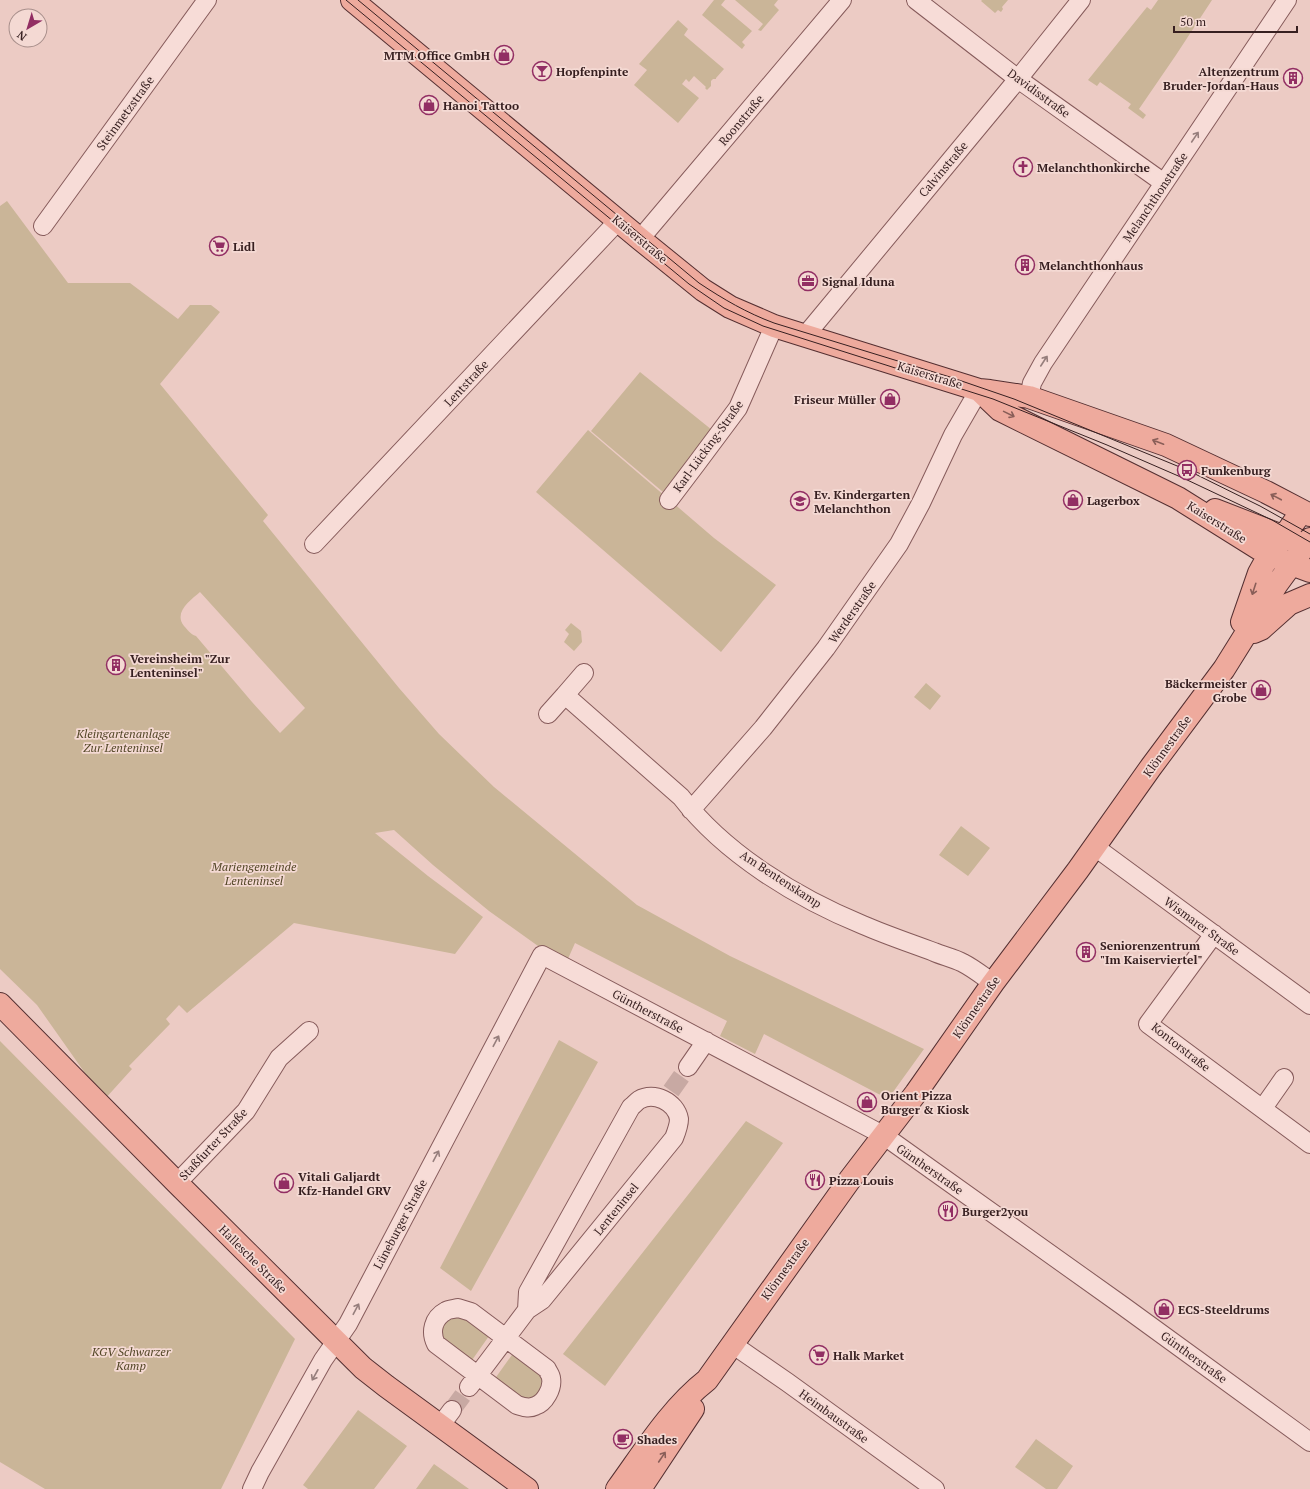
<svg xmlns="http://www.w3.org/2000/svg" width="1310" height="1489" font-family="'PT Serif',serif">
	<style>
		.green { fill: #cab598; fill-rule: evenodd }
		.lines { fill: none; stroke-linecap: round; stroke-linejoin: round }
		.minor-tunnel { stroke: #c8a9a3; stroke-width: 18; stroke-dasharray: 18 9; stroke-linecap: butt }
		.minor-casing { stroke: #865b5b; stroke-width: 20 }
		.major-casing { stroke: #542f31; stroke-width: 24 }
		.minor { stroke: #f7dcd7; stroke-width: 18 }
		.major { stroke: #eeaa9d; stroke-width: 22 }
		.tram { stroke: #361f20; stroke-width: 1 }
		.oneway { stroke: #967e7c }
		.oneway2 { stroke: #895e58 }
		.labels { text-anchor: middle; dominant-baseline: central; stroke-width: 3.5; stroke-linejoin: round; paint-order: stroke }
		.poi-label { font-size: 12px; font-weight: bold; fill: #361f20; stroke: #f4d9d3; text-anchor: start }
		.street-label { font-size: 12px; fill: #361f20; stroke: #f4d9d3 }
		.park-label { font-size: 12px; font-style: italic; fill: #524626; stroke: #f4d9d3 }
	</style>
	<rect width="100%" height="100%" fill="#eccbc4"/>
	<path class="green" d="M714,0h11l-4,5 31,26 -10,11 3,3 -3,4 -40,-34z
		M735,0h43l-4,5 5,5 -18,21 -3,-1 5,-6z
		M982,0h26l-6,7 1,2 -2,3 -3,-2 -3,3 -14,-12z
		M1158,0h54l-36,55 -37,54 7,6 -3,4 -15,-11 3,-4 -31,-22 -3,4 -9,-6 59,-73 4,3z
		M678,20l10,9 -4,6 40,34 -8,9v1h-3l-2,2v5l-4,4 -2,-2 1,-1 -12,-11 -5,6 -3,-3 -4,5 17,14 -21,25 -44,-38 13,-15 -8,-6z
		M7,201l61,82h62l48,36 12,-14h21l9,7 -60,72 108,131 -5,6 136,167 40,46 55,53 143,118 93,51 194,93 -36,50 -124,-65 -9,20 -35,-18 7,-15 -152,-78 -8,18 -22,-10 -56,-40 -56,-46 -39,-35 -19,3 53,43 55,41 -28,37 -161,-31 -107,90 -8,-8 -13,14 4,5 -41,42 3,3 -28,31 -67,-95 -37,-36v-763zM200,592l105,116 -25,25 -28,-31 -56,-66c-6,-2 -8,-6 -12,-10 -11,-14 7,-26 16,-34z
		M640,372l72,58 -49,62 -72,-61z
		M588,430l126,108 62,47 -55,67 -185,-160z
		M571,623l10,8 1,11 -8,9 -10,-9 5,-8 -4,-4z
		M926,683l15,13 -11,14 -16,-13z
		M961,826l29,22 -22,28 -29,-21z
		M559,1040l39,22 -127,229 -31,-23z
		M0,1041l295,298 -74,150h-176l-45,-27z
		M746,1121l37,22 -178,243 -42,-32z
		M458,1312l31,24 -19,27 -30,-24 1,-16z
		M514,1352l31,25 -6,19 -15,6 -30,-22z
		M358,1410l49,36 -33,43h-66l-5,-4z
		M1036,1439l37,27 -16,23h-11l-31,-22z
		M434,1464l35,25h-53z"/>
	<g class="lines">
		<path class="minor-tunnel" d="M671,1091l17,-24
			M452,1410l17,-23"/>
		<defs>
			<path id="minor" d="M916,0l102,79 146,104
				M43,226l164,-226
				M640,239l202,-239
				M805,336l213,-257 63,-79
				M1029,397l3,-14 11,-20 244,-363
				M669,500l28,-37 41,-55 36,-82
				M314,544l304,-323
				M584,673l-19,22 116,102c44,57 116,101 182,128 23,10 47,18 71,27 9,4 20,6 29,11 10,5 20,13 30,20
				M548,714l17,-19
				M691,810l72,-82 63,-80 73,-104 22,-41 32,-68 26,-45
				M1095,847l215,158
				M1214,934l-66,90 162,120
				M688,1067l18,-26
				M1263,1108l21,-30
				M177,1183l69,-72 33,-53 30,-27
				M458,1308l13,4 76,57c1,3 4,6 4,9 2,10 -6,25 -16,28 -6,3 -12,1 -18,-1l-81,-61c-6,-12 -3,-26 10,-33 3,-2 8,-2 12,-3z
				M732,1344l55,38 148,107
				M469,1387l58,-77 15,-10 132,-162c2,-5 5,-13 5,-19 -3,-17 -25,-28 -40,-19 -3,2 -5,5 -8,7l-103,185 -1,18
				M440,1426l12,-16
				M252,1489l8,-17 63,-112 25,-36 194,-369 341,180 240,171 187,136"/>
			<path id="major" d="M352,0l288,239 63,51 27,17 44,19 205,64 11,1 39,6 137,48 100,47 44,23
				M979,390l21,20 178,88 83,52 30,14 19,7
				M1215,510l80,31
				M1242,622l17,-49 5,-9 38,-53
				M1254,632l7,-3 28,-25 21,-9
				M0,1004l177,179 186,185 23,18 141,103
				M617,1489c27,-37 53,-80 90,-109l144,-202 65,-85 77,-110 85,-113 73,-103 73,-98 53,-85 33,-45
				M640,1489l53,-80"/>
		</defs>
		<use href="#minor" class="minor-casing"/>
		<use href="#major" class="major-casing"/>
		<use href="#minor" class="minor"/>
		<use href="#major" class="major"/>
		<path class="tram" d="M346,0l343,284 35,24 39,18 230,73 114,46 76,33 89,42 38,22
			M358,0l341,283c24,16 48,30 75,40l176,54 64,22 173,71 73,36 50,28"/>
	</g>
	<defs><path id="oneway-shaft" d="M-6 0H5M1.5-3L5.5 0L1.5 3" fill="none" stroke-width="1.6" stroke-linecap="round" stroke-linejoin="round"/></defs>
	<g class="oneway">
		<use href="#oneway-shaft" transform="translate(1195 137) rotate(-56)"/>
		<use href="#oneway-shaft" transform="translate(1044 361) rotate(-57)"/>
		<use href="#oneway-shaft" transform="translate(496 1041) rotate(-62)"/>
		<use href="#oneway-shaft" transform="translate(436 1156) rotate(-62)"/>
		<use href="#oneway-shaft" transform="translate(356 1309) rotate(-62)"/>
		<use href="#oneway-shaft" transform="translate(315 1375) rotate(119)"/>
	</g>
	<g class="oneway2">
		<use href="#oneway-shaft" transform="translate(1009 414) rotate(26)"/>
		<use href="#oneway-shaft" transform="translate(1158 442) rotate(-159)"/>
		<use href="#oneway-shaft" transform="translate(1276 497) rotate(-152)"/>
		<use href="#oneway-shaft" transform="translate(1254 589) rotate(108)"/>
		<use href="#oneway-shaft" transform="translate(662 1457) rotate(-56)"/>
	</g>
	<defs>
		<symbol id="shop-ring" viewBox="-11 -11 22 22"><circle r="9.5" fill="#f4d9d3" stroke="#922e63" stroke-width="1.5"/><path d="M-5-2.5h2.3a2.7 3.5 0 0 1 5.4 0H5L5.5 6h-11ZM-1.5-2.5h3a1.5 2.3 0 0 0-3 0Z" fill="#922e63"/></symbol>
		<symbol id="bar-ring" viewBox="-11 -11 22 22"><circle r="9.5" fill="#f4d9d3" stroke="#922e63" stroke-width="1.5"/><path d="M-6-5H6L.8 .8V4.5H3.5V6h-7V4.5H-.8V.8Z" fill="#922e63"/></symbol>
		<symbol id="building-ring" viewBox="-11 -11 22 22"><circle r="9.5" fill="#f4d9d3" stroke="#922e63" stroke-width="1.5"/><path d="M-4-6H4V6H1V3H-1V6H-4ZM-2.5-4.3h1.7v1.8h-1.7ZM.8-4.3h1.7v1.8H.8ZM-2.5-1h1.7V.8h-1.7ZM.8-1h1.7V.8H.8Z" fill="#922e63"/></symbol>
		<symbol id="church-ring" viewBox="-11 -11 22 22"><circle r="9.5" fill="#f4d9d3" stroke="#922e63" stroke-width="1.5"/><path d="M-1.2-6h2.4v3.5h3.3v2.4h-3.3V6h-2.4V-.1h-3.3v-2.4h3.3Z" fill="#922e63"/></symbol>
		<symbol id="supermarket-ring" viewBox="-11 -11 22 22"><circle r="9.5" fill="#f4d9d3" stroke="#922e63" stroke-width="1.5"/><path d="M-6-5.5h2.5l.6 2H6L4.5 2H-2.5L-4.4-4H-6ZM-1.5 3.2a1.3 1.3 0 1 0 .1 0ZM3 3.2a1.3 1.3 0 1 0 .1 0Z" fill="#922e63"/></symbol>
		<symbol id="office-ring" viewBox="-11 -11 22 22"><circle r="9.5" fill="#f4d9d3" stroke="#922e63" stroke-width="1.5"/><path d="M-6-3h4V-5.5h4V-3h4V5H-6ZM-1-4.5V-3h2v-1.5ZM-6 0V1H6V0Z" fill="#922e63"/></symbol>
		<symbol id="bus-ring" viewBox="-11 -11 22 22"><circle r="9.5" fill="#f4d9d3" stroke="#922e63" stroke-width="1.5"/><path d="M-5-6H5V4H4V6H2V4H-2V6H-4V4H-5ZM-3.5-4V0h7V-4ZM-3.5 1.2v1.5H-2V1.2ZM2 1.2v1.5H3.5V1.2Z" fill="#922e63"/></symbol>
		<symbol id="school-ring" viewBox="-11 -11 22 22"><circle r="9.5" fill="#f4d9d3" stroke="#922e63" stroke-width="1.5"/><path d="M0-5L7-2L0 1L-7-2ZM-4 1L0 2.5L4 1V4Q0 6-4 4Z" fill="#922e63"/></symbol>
		<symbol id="restaurant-ring" viewBox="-11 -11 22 22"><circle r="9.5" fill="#f4d9d3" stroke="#922e63" stroke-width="1.5"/><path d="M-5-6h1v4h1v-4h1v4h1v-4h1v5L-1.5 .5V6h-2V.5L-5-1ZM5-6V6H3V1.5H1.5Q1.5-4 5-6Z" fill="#922e63"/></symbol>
		<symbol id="cafe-ring" viewBox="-11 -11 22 22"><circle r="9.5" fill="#f4d9d3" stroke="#922e63" stroke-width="1.5"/><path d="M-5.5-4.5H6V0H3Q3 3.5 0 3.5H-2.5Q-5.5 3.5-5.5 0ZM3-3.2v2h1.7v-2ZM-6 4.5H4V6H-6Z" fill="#922e63"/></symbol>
	</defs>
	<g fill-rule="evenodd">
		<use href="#shop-ring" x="493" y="44" width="22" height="22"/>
		<use href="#bar-ring" x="531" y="60" width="22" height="22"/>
		<use href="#building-ring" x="1282" y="67" width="22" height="22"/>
		<use href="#shop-ring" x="418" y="94" width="22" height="22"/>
		<use href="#church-ring" x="1012" y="156" width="22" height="22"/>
		<use href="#supermarket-ring" x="208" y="235" width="22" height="22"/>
		<use href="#building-ring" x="1014" y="254" width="22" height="22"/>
		<use href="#office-ring" x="797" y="270" width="22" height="22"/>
		<use href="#shop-ring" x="879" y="388" width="22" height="22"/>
		<use href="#bus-ring" x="1176" y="459" width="22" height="22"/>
		<use href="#shop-ring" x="1062" y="489" width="22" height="22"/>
		<use href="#school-ring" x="789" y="490" width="22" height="22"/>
		<use href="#building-ring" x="105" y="654" width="22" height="22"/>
		<use href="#shop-ring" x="1250" y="679" width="22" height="22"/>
		<use href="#building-ring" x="1075" y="941" width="22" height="22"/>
		<use href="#shop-ring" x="856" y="1091" width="22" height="22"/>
		<use href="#restaurant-ring" x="804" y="1169" width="22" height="22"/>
		<use href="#shop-ring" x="273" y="1172" width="22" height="22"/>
		<use href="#restaurant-ring" x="937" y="1200" width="22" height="22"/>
		<use href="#shop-ring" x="1153" y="1298" width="22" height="22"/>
		<use href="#supermarket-ring" x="808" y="1344" width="22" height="22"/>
		<use href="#cafe-ring" x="612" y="1428" width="22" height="22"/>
	</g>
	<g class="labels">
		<g class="poi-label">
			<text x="490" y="55" text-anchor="end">MTM Office GmbH</text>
			<text x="556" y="71">Hopfenpinte</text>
			<text x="1279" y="71" text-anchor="end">Altenzentrum<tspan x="1279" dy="14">Bruder-Jordan-Haus</tspan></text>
			<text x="443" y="105">Hanoi Tattoo</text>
			<text x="1037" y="167">Melanchthonkirche</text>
			<text x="233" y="246">Lidl</text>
			<text x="1039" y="265">Melanchthonhaus</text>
			<text x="822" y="281">Signal Iduna</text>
			<text x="876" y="399" text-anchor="end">Friseur Müller</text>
			<text x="1201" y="470">Funkenburg</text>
			<text x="814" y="494">Ev. Kindergarten<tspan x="814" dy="14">Melanchthon</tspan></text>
			<text x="1087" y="500">Lagerbox</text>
			<text x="130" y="658">Vereinsheim "Zur<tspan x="130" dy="14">Lenteninsel"</tspan></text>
			<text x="1247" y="683" text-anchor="end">Bäckermeister<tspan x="1247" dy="14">Grobe</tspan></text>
			<text x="1100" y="945">Seniorenzentrum<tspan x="1100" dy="14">"Im Kaiserviertel"</tspan></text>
			<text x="881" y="1095">Orient Pizza<tspan x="881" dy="14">Burger &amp; Kiosk</tspan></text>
			<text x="298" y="1176">Vitali Galjardt<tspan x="298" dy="14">Kfz-Handel GRV</tspan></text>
			<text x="829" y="1180">Pizza Louis</text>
			<text x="962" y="1211">Burger2you</text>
			<text x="1178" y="1309">ECS-Steeldrums</text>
			<text x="833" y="1355">Halk Market</text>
			<text x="637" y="1439">Shades</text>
		</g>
		<g class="street-label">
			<text transform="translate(1039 93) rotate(36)">Davidisstraße</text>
			<text transform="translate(125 113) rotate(-54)">Steinmetzstraße</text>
			<text transform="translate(741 120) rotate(-50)">Roonstraße</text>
			<text transform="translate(943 169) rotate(-50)">Calvinstraße</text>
			<text transform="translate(1155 197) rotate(-56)">Melanchthonstraße</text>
			<text transform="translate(640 239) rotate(40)">Kaiserstraße</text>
			<text transform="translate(930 375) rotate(17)">Kaiserstraße</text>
			<text transform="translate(466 383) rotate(-47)">Lentstraße</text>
			<text transform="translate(708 446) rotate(-54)">Karl-Lücking-Straße</text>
			<text transform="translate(1217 522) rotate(32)">Kaiserstraße</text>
			<text transform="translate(852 612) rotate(-55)">Werderstraße</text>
			<text transform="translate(1167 746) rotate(-54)">Klönnestraße</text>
			<text transform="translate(781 879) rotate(33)">Am Bentenskamp</text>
			<text transform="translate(1202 926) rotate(36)">Wismarer Straße</text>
			<text transform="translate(976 1007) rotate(-55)">Klönnestraße</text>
			<text transform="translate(648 1011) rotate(28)">Güntherstraße</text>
			<text transform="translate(1181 1047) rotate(38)">Kontorstraße</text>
			<text transform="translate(213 1144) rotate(-47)">Staßfurter Straße</text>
			<text transform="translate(930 1169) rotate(35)">Güntherstraße</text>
			<text transform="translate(616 1209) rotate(-51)">Lenteninsel</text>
			<text transform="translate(400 1224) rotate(-62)">Lüneburger Straße</text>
			<text transform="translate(253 1259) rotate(45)">Hallesche Straße</text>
			<text transform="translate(785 1269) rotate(-54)">Klönnestraße</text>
			<text transform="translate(1194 1357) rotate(36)">Güntherstraße</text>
			<text transform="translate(834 1416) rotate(36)">Heimbaustraße</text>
		</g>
		<g class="park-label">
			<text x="123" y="733">Kleingartenanlage<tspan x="123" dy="14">Zur Lenteninsel</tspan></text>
			<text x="254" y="866">Mariengemeinde<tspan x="254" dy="14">Lenteninsel</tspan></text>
			<text x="131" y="1351">KGV Schwarzer<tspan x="131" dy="14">Kamp</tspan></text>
		</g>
	</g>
	<g transform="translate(28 28) rotate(218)"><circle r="19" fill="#f4d9d3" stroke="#a88f8b"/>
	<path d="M0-3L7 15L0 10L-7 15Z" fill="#922e63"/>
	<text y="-6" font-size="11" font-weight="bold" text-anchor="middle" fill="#361f20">N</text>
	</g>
	<path d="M1174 26v6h123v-6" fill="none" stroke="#361f20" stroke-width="2"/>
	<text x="1180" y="26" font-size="12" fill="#361f20" stroke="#f4d9d3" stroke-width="3" paint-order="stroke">50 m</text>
</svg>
